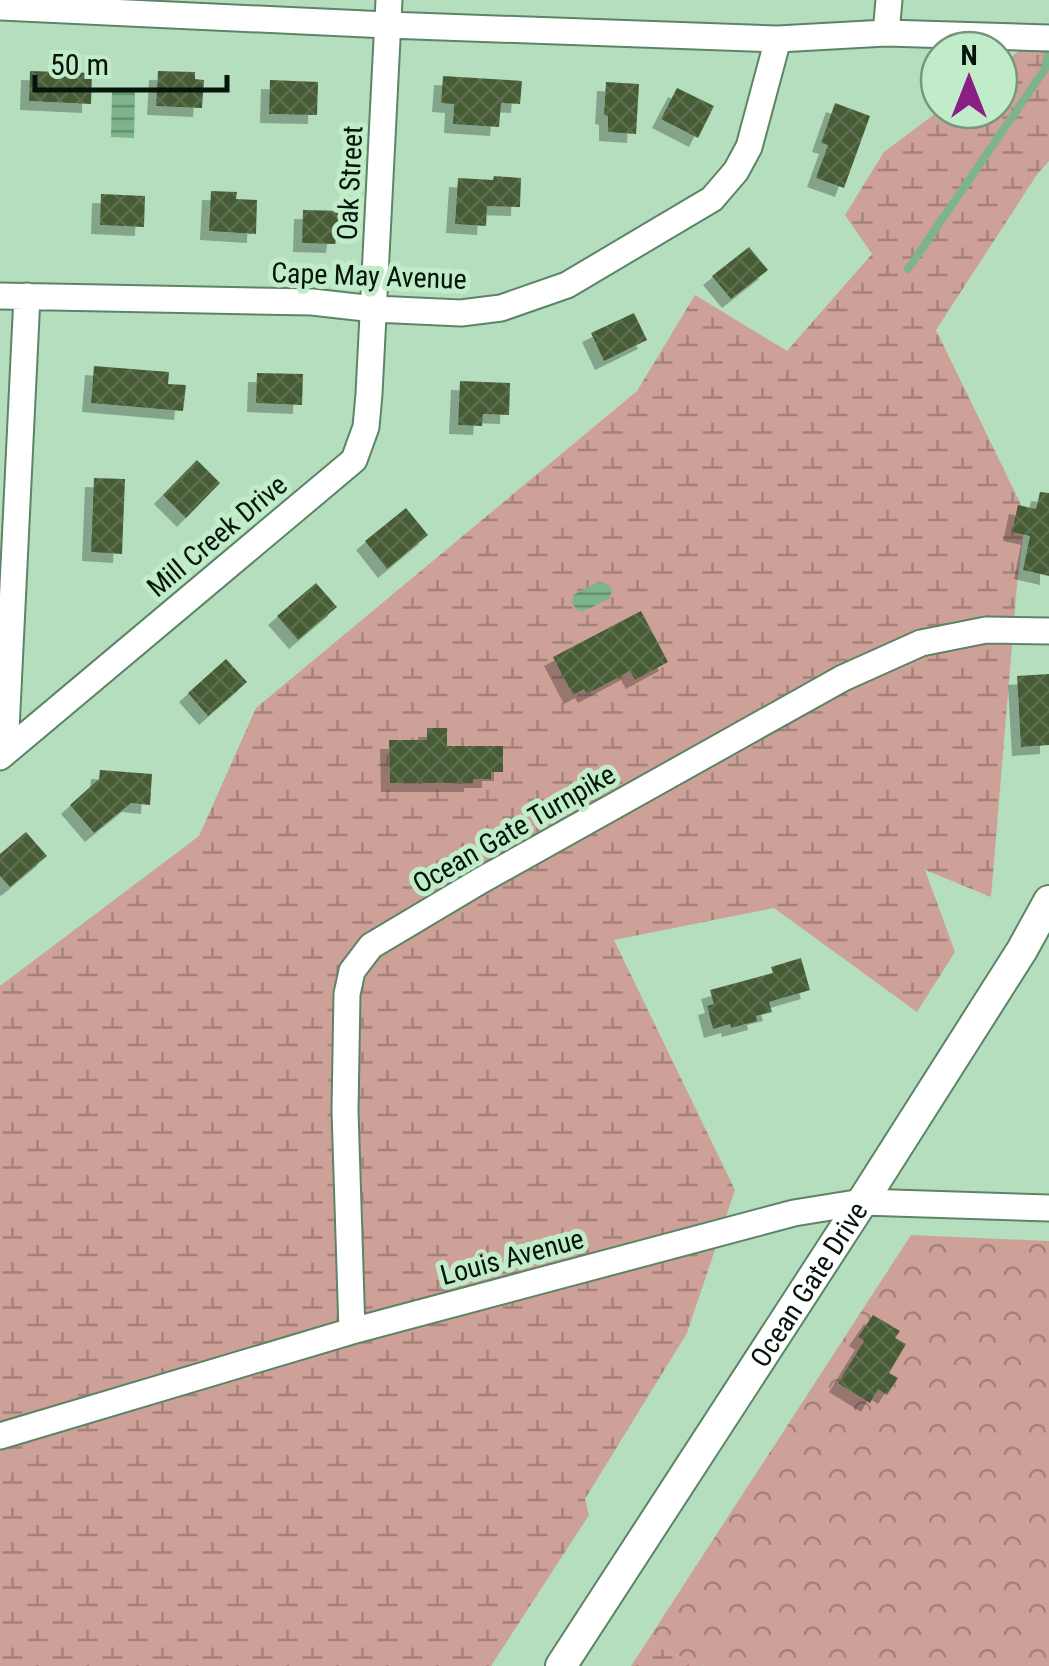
<svg xmlns="http://www.w3.org/2000/svg" width="1049" height="1666" font-family="'Roboto Condensed',sans-serif">
	<style>
		.forest { fill: url(#forest-crowns) }
		.wetland { fill: url(#wetland-marsh) }
		.water { fill: url(#water-rules) }
		.lines { fill: none; stroke-linecap: round; stroke-linejoin: round }
		.stream { stroke: #7db48a; stroke-width: 8 }
		.building { fill: url(#building-cross-hatch); filter: url(#shadow) }
		.minor-casing { stroke: #5c8466; stroke-width: 29 }
		.major-casing { stroke: #5c8466; stroke-width: 34 }
		.minor { stroke: #fff; stroke-width: 25 }
		.major { stroke: #fff; stroke-width: 30 }
		.labels { text-anchor: middle; dominant-baseline: central; stroke-width: 10; stroke-linejoin: round; paint-order: stroke }
		.street-label { font-size: 28px; fill: #06150a; stroke: #c1ecca }
	</style>
	<defs>
		<pattern id="forest-crowns" width="20" height="18" patternUnits="userSpaceOnUse" patternTransform="scale(2.5)"><rect width="20" height="18" fill="#cda198"/><path d="M2 6a3 3 0 1 1 6 0M12 15a3 3 0 1 1 6 0" fill="none" stroke="#a4827a"/></pattern>
		<pattern id="wetland-marsh" width="20" height="14" patternUnits="userSpaceOnUse" patternTransform="scale(2.5)"><rect width="20" height="14" fill="#cda198"/><path d="M1 5h8M5 5V1M11 12h8M15 12V8" fill="none" stroke="#a4827a"/></pattern>
		<pattern id="water-rules" width="6" height="5" patternUnits="userSpaceOnUse" patternTransform="scale(2.5)"><rect width="6" height="5" fill="#7db48a"/><path d="M0 2.5h6" fill="none" stroke="#64916f"/></pattern>
		<pattern id="building-cross-hatch" width="8" height="8" patternUnits="userSpaceOnUse" patternTransform="scale(2.5)"><rect width="8" height="8" fill="#475b35"/><path d="M0 0l8 8M0 8l8-8" fill="none" stroke="#5d6e4f"/></pattern>
		<filter id="shadow"><feDropShadow dx="-9" dy="9" stdDeviation="0" flood-color="#0004"/></filter>
	</defs>
	<rect width="100%" height="100%" fill="#b4debd"/>
	<path class="forest" d="M911,1235l138,6v425h-345l-58,-23z"/>
	<path class="wetland" d="M1031,42l18,2v117l-11,12 -102,157 90,185 -9,70 -26,312 -66,-27 30,82 -38,60 -143,-104 -160,32 121,250 -48,143 -102,166 4,16 -98,151h-491v-680l199,-150 57,-128 381,-317 58,-96 92,56 85,-97 -27,-39 39,-63 56,-42h59v-44z
		M646,1643l58,23h-73z"/>
	<path class="water" d="M112,91l23,1 -1,46 -23,-1z
		M598,582c8,0 11,2 14,9l-3,8 -25,12 -7,-1 -5,-7 1,-8z"/>
	<g class="lines">
		<path class="stream" d="M908,269l137,-200 4,-19"/>
	</g>
	<path class="building" d="M30,71l62,2 -1,31 -62,-3z
		M158,71l37,1v7l9,1 -2,28 -46,-2z
		M443,76l79,5 -2,23 -19,-1 -2,24 -46,-3 1,-20 -13,-1z
		M270,80l48,2 -1,33 -48,-1z
		M606,82l33,2 -3,50 -28,-2v-16l-4,-1z
		M677,88l37,18 -16,32 -37,-19z
		M835,103l35,13 -26,72 -28,-10 12,-33 -7,-2z
		M494,176l27,2 -1,29 -33,-1 -1,20 -31,-2 3,-46 35,2z
		M211,191l26,1 -1,7 21,1 -1,34 -47,-3z
		M101,194l44,2 -1,31 -44,-2z
		M303,210l43,1 -1,24h-9l-1,9 -33,-1z
		M749,247l19,23 -37,29 -19,-23z
		M634,313l13,27 -43,21 -13,-28z
		M94,366l75,6 -1,12 18,1 -3,26 -92,-8z
		M257,373l46,1 -1,31 -46,-2z
		M460,381l50,2 -1,32 -26,-1 -1,12 -24,-1z
		M197,460l23,23 -34,35 -23,-23z
		M94,478l31,1 -3,75 -31,-2z
		M1040,492l9,1v83l-26,-6 7,-34 -18,-4 6,-27 18,4z
		M406,508l22,27 -41,34 -22,-28z
		M316,583l21,24 -39,33 -21,-24z
		M641,611l27,51 -33,18 -5,-9 -43,23 -3,-5 -11,6 -20,-38z
		M226,659l21,23 -39,34 -20,-23z
		M1049,674v71l-28,2 -4,-71z
		M427,728h20v18h56v26h-12v7h-18v4h-83l-1,-43h38z
		M100,770l52,4 -2,31 -19,-2 -37,30 -24,-28 29,-26z
		M26,832l21,24 -37,31 -10,-11v-22z
		M801,958l9,32 -41,12 3,10 -16,4 1,5 -26,7 -1,-4 -17,5 -6,-23 7,-2 -4,-14 63,-17 -2,-6z
		M873,1315l27,16 -5,7 11,6 -17,29 9,5 -11,17 -9,-6 -8,14 -32,-20 26,-42 -6,-4z"/>
	<g class="lines">
		<defs>
			<path id="minor" d="M0,7l387,18 391,14 108,-6 163,5
				M886,33l3,-33
				M0,296l312,6 62,7 87,4 40,-5 66,-23 145,-86 24,-28 13,-24 29,-108
				M5,751l22,-455
				M0,757l354,-297 12,-33 3,-33 20,-394
				M352,1331l-7,-220 2,-117 5,-23 19,-25 109,-65 363,-203 78,-35 65,-13 63,1
				M0,1436l352,-105 442,-118 68,-11 187,6"/>
			<g id="major">
				<path id="s1" d="M561,1666l301,-464 160,-252 27,-49"/>
			</g>
		</defs>
		<use href="#minor" class="minor-casing"/>
		<use href="#major" class="major-casing"/>
		<use href="#minor" class="minor"/>
		<use href="#major" class="major"/>
	</g>
	<g class="labels">
		<g class="street-label">
			<text transform="translate(350 183) rotate(-87)">Oak Street</text>
			<text transform="translate(369 276) rotate(2)">Cape May Avenue</text>
			<text transform="translate(217 536) rotate(-40)">Mill Creek Drive</text>
			<text transform="translate(514 829) rotate(-30)">Ocean Gate Turnpike</text>
			<text transform="translate(512 1257) rotate(-15)">Louis Avenue</text>
			<text stroke="none"><textPath href="#s1" startOffset="455">Ocean Gate Drive</textPath></text>
		</g>
	</g>
	<g transform="translate(969 80)"><circle r="48" fill="#c1ecca" stroke="#76967d" stroke-width="2.5"/>
	<path d="M0-8L18 38L0 25L-18 38Z" fill="#8b1e82"/>
	<text y="-15" font-size="28" font-weight="bold" text-anchor="middle" fill="#06150a">N</text>
	</g>
	<path d="M35 75v15h192v-15" fill="none" stroke="#06150a" stroke-width="5"/>
	<text x="50" y="75" font-size="30" fill="#06150a" stroke="#c1ecca" stroke-width="8" paint-order="stroke">50 m</text>
</svg>
